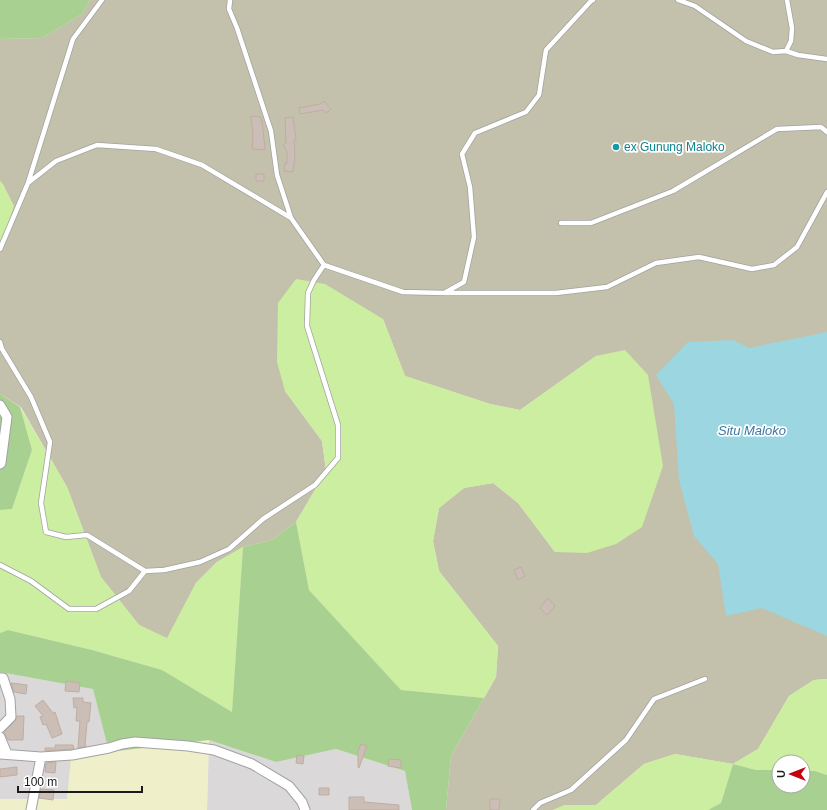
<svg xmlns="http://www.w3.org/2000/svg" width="827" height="810" font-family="Helvetica,sans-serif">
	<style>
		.residential { fill: #dad8d8 }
		.construction { fill: #c3c1ab }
		.farmland { fill: #efefc9 }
		.grass { fill: #cceea0 }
		.forest { fill: #a8d191 }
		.water { fill: #9cd6e0 }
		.building { fill: #cabeb6; stroke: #c1ada1 }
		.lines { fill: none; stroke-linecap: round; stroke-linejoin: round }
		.service-casing { stroke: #a2a2a2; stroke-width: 6 }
		.minor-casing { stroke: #a2a2a2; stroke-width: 11 }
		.service { stroke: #fff; stroke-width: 4.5 }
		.minor { stroke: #fff; stroke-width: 9 }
		.culture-dot { fill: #0f9aa8; stroke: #fff; stroke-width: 1.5 }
		.labels { text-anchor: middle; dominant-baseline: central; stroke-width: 3.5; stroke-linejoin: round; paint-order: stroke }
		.culture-label { font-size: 12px; fill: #0d838f; stroke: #fff; text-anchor: start }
		.water-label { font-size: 13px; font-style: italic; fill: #3c77a2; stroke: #fff }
	</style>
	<rect width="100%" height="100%" fill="#eee8e0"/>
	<path class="residential" d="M0,672l93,17 16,63 -42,47h-67z
		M209,740l67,22 60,-13 69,22 7,39h-205z"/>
	<path class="construction" d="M90,0h737v679l-13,1 -25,16 -31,53 -25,15 -58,-10 -31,10 -48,41h-31l-12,5h-107l5,-54 45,-79 2,-31 -59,-75 -6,-30 6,-33 25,-20 29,-5 25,20 37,49 41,-196 -76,54 -30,-6 -85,-28 -22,-57 -98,72 37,50 4,30 -30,51 -24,18 -29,7 -26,15 -21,21 -29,56 -28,-14 -38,-48 -34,-90 -46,-80 -21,-13v-146l4,-62 -4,-5v-142l42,-1 40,-24z"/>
	<path class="farmland" d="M209,740l-2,70h-207v-13v2h67l4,-42z"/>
	<path class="grass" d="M0,181l4,5 10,20 -14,42z
		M296,279l29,5 58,35 22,57 85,28 30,6 76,-54 29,-6 23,25 15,91 -21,61 -26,17 -29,9 -32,-1 -37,-49 -25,-20 -29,5 -25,20 -6,33 6,30 59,75 -2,31 -12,21 -83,-8 -92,-100 -13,-68 30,-51 -4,-30 -37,-50 -8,-29 1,-59z
		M20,407l47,80 34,90 38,48 28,13 29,-55 21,-21 26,-15 -11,165 -70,-42 -70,-20 -84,-20 -8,3v-123l12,-1 20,-59z
		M827,679v96l-12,-4h-12v-9h-24v8h-23l-23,-6 -12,39 -13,7h-155l12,-5h31l48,-41 31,-10 58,10 25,-15 31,-53 25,-16z"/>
	<path class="forest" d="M0,0h90l-8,14 -40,24 -42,1z
		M0,394l20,13 12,43 -20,59 -12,1z
		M296,522l13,68 92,100 83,8 -33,58 -5,54h-34l-7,-39 -69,-22 -60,13 -67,-22 -100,12 -16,-63 -93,-17v-39l8,-3 84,20 70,20 70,42 11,-165 29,-7z
		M733,764l23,6h23v16h24v-15h12l12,4v35h-119l13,-7z"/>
	<path class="water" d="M827,332v304l-65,-28 -36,8 -8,-52 -24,-28 -15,-56 -5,-76 -18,-29 32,-33 45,-2 16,8z"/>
	<path class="building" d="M324,101l7,8 -5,4 -3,-3 -23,4 -1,-6 21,-4z
		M251,116l10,1v5l1,-1 1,9 2,20 -13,-1 1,-13z
		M293,117l3,23h-2l1,15 -2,17 -9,-1 1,-8 2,1v-12l-4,-7 3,-2 -1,-25z
		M256,174h8v7h-8z
		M521,567l4,9 -7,4 -4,-10z
		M548,598l7,8 -8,9 -7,-7z
		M66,681l14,2 -1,9 -14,-1z
		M11,683l16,2 -1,9 -12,-2z
		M73,698h10v4l8,1 -2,19h-2l-2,23h1v1l-8,2 2,-27h-4l1,-14 -3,1z
		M43,700l10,13 2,-1 7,22 -10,4 -6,-14 -3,1 -3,-8 3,-1 -8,-10z
		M17,716h7l-1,24h-15l-4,-8 11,-11z
		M361,744l6,2 -8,22 -1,-1v-16z
		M55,745h18l1,4 -29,2v-3h11z
		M297,755l7,1 -1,8 -7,-1z
		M389,759l12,1v8l-13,-2z
		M56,762l-1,11 -10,-1 1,-9z
		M17,767v8l-17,2v-8z
		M319,788h10v7h-10z
		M41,789l13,1 -1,10 -14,-2z
		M349,797h15v5l35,3v5h-50z
		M490,799h10l-1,11h-9z"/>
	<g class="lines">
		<defs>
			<path id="service" d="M230,0l-1,9 8,19 34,103 6,44 14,43 33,47 79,27 42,1h111l51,-6 49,-24 43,-6 53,12 22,-4 23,-18 30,-55
				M678,0l17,6 51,35 27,11 13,-1 5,-10 1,-13 -5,-28
				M786,51l12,4 29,4
				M28,183l28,-22 41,-16 59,4 46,16 89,53
				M561,223h30l82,-32 104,-62 44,-2 6,5
				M0,249l28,-66 45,-144 29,-39
				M446,292l18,-10 10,-45 -4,-50 -8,-33 13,-21 51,-21 13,-17 7,-45 45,-49 2,-1
				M0,342l2,7 29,48 19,45 -9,61 5,29 20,5 21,-2 58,36 19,-1 36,-8 29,-13 34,-30 52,-34 23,-27v-33l-31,-99 1,-33 6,-13 10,-15
				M0,565l31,16 38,28h27l33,-18 16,-20
				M533,810l7,-7 31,-13 55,-50 28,-41 51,-20"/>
			<path id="minor" d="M0,405l7,12 -6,46 -1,1
				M0,678h3l7,21 1,18 -11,11
				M0,737l7,17
				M0,754l41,3 31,-2 37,-7 13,-4 13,-2 53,4 26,4 38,14 37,22 13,16 3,8
				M31,810l10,-53"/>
		</defs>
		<use href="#service" class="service-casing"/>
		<use href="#minor" class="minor-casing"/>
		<use href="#service" class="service"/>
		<use href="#minor" class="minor"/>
	</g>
	<circle class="culture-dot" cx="616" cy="147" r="4"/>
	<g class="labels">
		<g class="culture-label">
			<text x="624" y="147">ex Gunung Maloko</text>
		</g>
		<g class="water-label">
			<text x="752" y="430">Situ Maloko</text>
		</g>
	</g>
	<g transform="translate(791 774) rotate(270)"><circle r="19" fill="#ffffff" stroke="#a4a4a4"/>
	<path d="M0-3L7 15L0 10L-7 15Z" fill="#c7000f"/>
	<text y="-6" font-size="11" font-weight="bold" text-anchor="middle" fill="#1b1b1b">U</text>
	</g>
	<path d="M18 786v6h124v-6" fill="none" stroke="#1b1b1b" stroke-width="2"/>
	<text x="24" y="786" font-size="12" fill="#1b1b1b" stroke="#ffffff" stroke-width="3" paint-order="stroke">100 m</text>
</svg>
